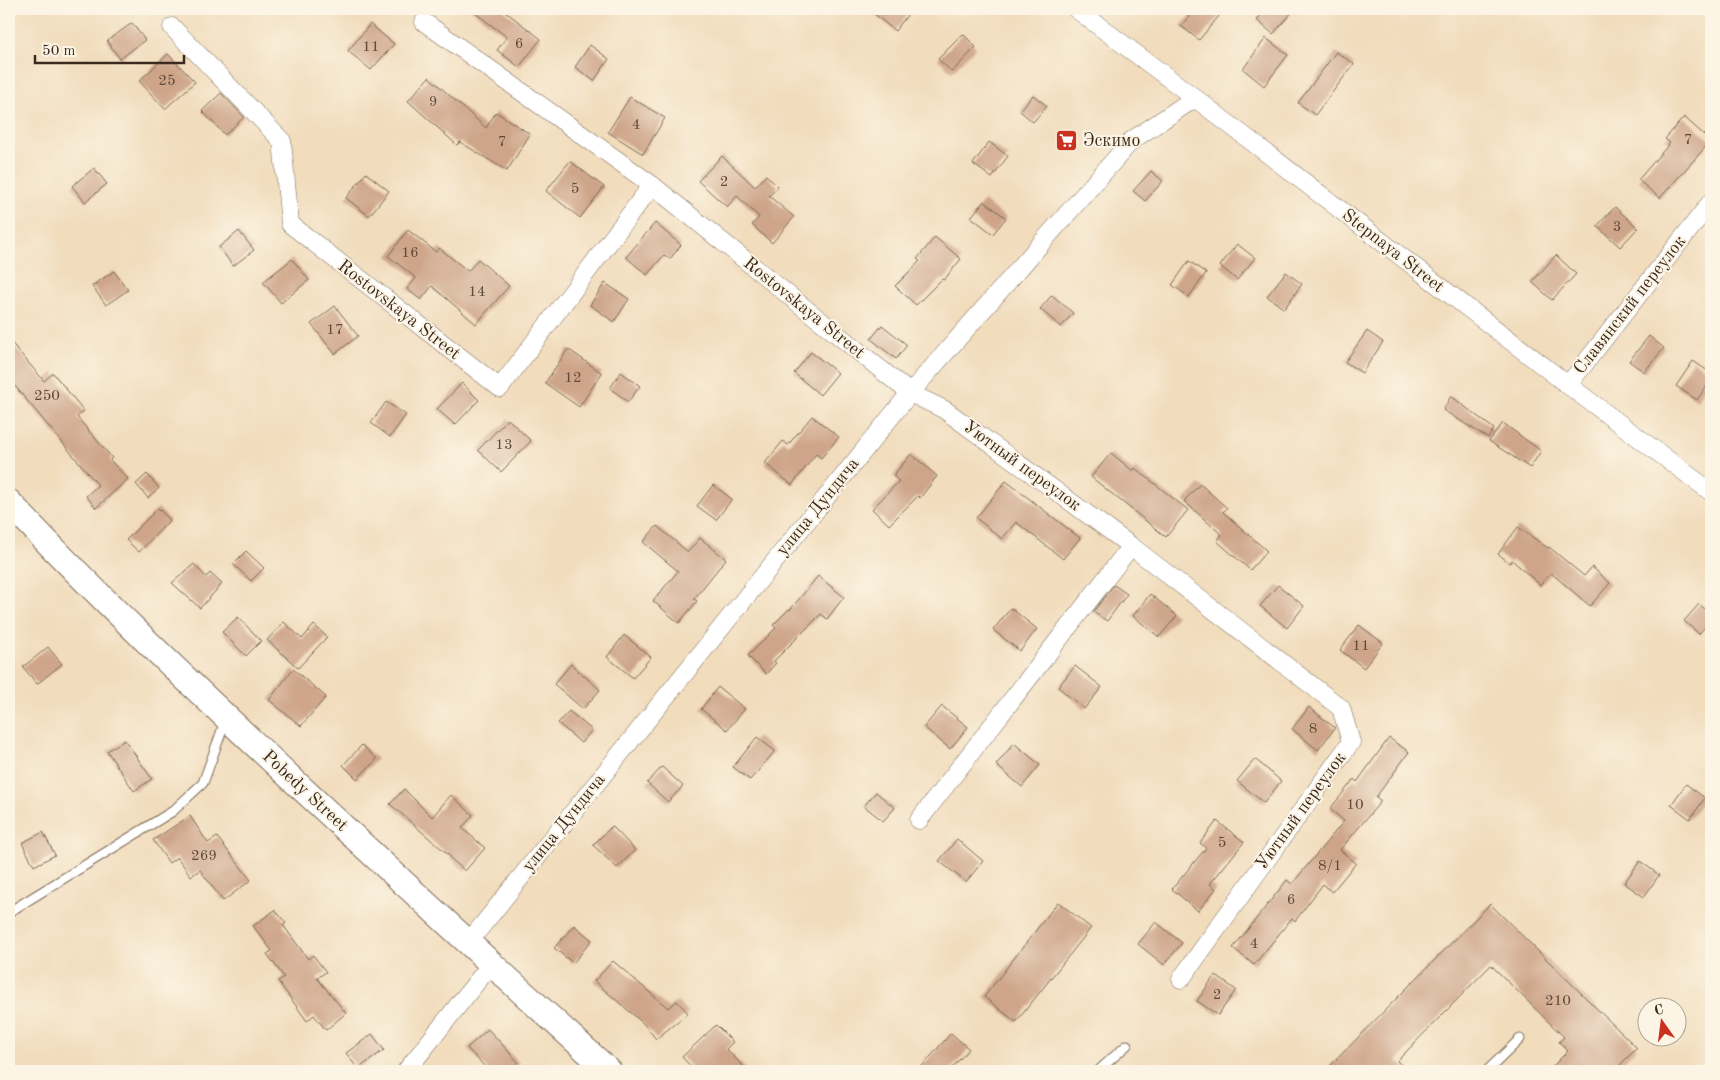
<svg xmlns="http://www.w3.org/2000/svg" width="1720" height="1080" font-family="'Old Standard TT',serif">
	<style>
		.building { fill: #cea589 }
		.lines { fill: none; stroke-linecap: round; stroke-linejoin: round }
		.lane-casing { stroke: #7b6855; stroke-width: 11 }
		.street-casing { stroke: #7b6855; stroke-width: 19 }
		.secondary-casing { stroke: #7b6855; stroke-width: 27 }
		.lane { stroke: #fff; stroke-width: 9 }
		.street { stroke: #fff; stroke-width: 18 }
		.secondary { stroke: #fff; stroke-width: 25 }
		.labels { text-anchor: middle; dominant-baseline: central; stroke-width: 4; stroke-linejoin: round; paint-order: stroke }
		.number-label { font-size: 15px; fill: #604939 }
		.poi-label { font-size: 18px; fill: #3b2a1e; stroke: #fcf5e5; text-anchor: start }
		.street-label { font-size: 18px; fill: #3b2a1e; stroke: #fcf5e5 }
	</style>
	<rect width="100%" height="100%" fill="#fcf5e5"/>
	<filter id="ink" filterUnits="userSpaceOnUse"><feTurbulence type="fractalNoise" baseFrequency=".02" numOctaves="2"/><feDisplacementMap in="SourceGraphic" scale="10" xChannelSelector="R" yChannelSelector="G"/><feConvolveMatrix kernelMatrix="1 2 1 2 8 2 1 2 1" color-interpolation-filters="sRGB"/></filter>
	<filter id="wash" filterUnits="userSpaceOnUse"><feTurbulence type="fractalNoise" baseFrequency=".0096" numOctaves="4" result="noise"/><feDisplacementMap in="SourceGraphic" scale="20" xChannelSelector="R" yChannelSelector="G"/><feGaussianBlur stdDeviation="1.12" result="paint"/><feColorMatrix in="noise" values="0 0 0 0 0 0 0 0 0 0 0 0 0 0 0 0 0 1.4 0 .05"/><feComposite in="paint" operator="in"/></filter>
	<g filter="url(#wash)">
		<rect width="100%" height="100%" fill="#f1dcbc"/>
		<g id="blocks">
			<path class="building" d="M470,9h32l39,30 -22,28 -22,-17 10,-13z
				M868,9h44l-17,22z
				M1195,9h16l8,7 -20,24 -18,-14z
				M1267,9h28l-22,25 -16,-14z
				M132,23l13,17 -25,19 -13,-18z
				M370,24l24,20 -23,26 -23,-19z
				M963,34l13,13 -24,25 -14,-13z
				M1266,38l22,17 -24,31 -21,-17z
				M590,45l19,14 -15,22 -19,-14z
				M1336,52l18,12 -39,51 -17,-12z
				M168,54l27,28 -30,27 -26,-28z
				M429,77l57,51 10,-16 34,22 -23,37 -47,-29 -3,3 -49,-44z
				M221,93l23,24 -19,18 -23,-24z
				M1033,95l14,11 -14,16 -13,-11z
				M630,97l35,21 -22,36 -35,-22z
				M1684,117l27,24 -51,57 -22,-18 32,-37 -5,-4z
				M989,142l19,14 -16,22 -19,-14z
				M722,156l33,31 11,-12 12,12 -9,9 25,21 -22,26 -20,-18 7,-8 -22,-21 -10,11 -29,-26z
				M570,161l34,26 -24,31 -34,-27z
				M94,168l13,16 -22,18 -13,-16z
				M1151,171l12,10 -18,20 -12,-10z
				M366,173l23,18 -20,25 -23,-18z
				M984,201l22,17 -13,16 -22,-17z
				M1615,207l23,21 -18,19 -23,-21z
				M655,223l26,22 -11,14 -6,-4 -17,20 -21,-18z
				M408,230l28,22 3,-4 29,23 10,-12 31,27 -33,38 -44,-38 -11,14 -14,-11 9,-11 -28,-22z
				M239,231l15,19 -21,16 -14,-19z
				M935,237l26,22 -17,21 -2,-1 -26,26 -21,-19 25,-25 -3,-2z
				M1237,244l18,14 -18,22 -17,-14z
				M1556,255l20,19 -24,26 -20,-18z
				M292,259l17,21 -28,23 -18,-21z
				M1189,261l17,12 -17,24 -17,-12z
				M114,271l14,19 -22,15 -14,-19z
				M1286,272l16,12 -18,25 -17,-13z
				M605,283l24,16 -15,23 -24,-17z
				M1052,295l21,18 -12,14 -21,-18z
				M335,306l23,30 -23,18 -24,-30z
				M882,325l25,20 -11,14 -25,-20z
				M1367,331l16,11 -21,31 -17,-11z
				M1649,336l15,12 -20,24 -15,-11z
				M9,340l35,41 9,-8 31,38 -7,6 35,41 -2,2 18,19 -32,29 -10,-12 12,-11 -89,-106z
				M568,349l34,24 -23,34 -34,-24z
				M811,352l27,21 -18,22 -26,-22z
				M1693,361l18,12v7l-14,20 -21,-14z
				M621,372l19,14 -12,16 -18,-14z
				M462,383l17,17 -24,25 -18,-16z
				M1451,396l43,33 -6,9 -45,-28z
				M386,402l20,13 -16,22 -19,-14z
				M812,416l27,21 -18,21 -5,-4 -24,31 -27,-22 18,-22 5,4z
				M508,419l23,22 -30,31 -23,-22z
				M1503,423l38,28 -11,17 -41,-27z
				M1111,453l22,18 2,-3 53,42 -22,27 -75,-60z
				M911,454l26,22 -17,22 -2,-2 -29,29 -17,-16 27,-28 -6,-5z
				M147,474l12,14 -11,10 -12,-14z
				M1006,481l74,57 -17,21 -47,-37 -14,17 -26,-21z
				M1200,484l27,24 -4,4 44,39 -17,19 -33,-29 5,-6 -38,-34z
				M713,485l19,14 -16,21 -19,-14z
				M158,508l12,12 -31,32 -13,-12z
				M657,526l31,26 12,-14 26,21 -32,40 3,2 -18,22 -26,-22 25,-30 -35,-29z
				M1518,527l30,21 1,-1 35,29 8,-9 18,16 -20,23 -39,-33 -11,12 -28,-25 -2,3 -12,-9z
				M246,551l18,17 -13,13 -18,-17z
				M194,564l12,13 4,-4 12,11 -22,24 -28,-25z
				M818,576l26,21 -17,22 -6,-5 -47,47 2,2 -10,11 -18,-18 28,-28 -3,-3 16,-16 1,1z
				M1114,585l13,9 -20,27 -14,-9z
				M1278,585l26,21 -17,22 -27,-22z
				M1150,594l27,22 -18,21 -26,-21z
				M1699,604l12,10v6l-12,14 -15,-13z
				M1011,608l26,21 -17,22 -27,-21z
				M238,617l23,24 -15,15 -24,-24z
				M284,622l18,17 12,-14 13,12 -29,31 -31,-28z
				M1359,625l24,18 -19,25 -24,-18z
				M624,635l27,22 -18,21 -26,-21z
				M48,647l14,17 -25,20 -14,-17z
				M571,664l29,26 -17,19 -29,-25z
				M1075,666l27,21 -18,22 -26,-22z
				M293,669l33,28 -25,29 -32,-26z
				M718,687l27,22 -18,21 -26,-21z
				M942,706l26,21 -18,22 -26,-22z
				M1309,707l26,21 -17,22 -26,-21z
				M569,711l23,19 -11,13 -23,-20z
				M757,737l18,14 -25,29 -17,-13z
				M1389,738l20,14 -33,45 5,4 -41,49 16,13 -24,29 -9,-8 -28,37 -3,-3 -38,47 -21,-17 54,-68 5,4 52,-63 -14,-12 24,-30 3,3z
				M125,740l27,39 -18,12 -27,-40z
				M1014,743l26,22 -18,22 -26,-22z
				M362,745l15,14 -20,20 -14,-14z
				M1255,759l26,22 -17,22 -27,-22z
				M662,767l21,19 -15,16 -21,-19z
				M1686,784l19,14 -15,21 -19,-14z
				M404,789l28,28 19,-22 22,20 -11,13 23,20 -20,23 -15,-13 1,-1 -61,-53z
				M876,792l19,16 -12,13 -19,-15z
				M190,816l18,27 9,-6 34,43 -28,21 -23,-31 -9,6 -14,-19 -8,6 -16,-23z
				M1217,821l27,21 -34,42 6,5 -18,22 -26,-22 34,-41 -6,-5z
				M612,826l23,24 -18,18 -24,-23z
				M43,832l12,23 -21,11 -12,-23z
				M957,839l26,22 -17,21 -27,-21z
				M1640,861l19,14 -15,22 -20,-14z
				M1058,902l33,26 -75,94 -32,-25z
				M1490,904l147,144 -23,23h-66l20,-20 -9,-9 5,-5 -73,-72 -94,96 11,10h-83z
				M275,910l11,13 -3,2 25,34 5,-4 13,17 -9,6 29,35 -20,17 -12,-15 -7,6 -29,-40 6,-4 -17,-23 5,-3 -19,-25z
				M1156,922l26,21 -18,22 -26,-21z
				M574,925l18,15 -19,23 -19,-15z
				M613,961l55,47 9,-7 11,12 -32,26 -12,-15 -50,-43z
				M1215,975l21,15 -18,25 -21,-14z
				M716,1025l17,17 -7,7 22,22h-53l-13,-14z
				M488,1029l31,34 -10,8h-20l-22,-23z
				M951,1033l18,16 -20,22h-31z
				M372,1034l12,16 -26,19 -12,-16z"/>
		</g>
	</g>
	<g filter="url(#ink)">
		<use href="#blocks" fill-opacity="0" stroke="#7b6855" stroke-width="1"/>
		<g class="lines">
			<defs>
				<path id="lane" d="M9,912l164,-101 30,-28 23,-64
					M1098,1071l29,-26
					M1487,1071l33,-32"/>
				<path id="street" d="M1076,9l119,89 373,287 143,107
					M424,22l228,163 258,208 35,17 186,136 210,162 10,34 -170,237
					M172,27l110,114 8,83 210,164 152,-203
					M1568,385l143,-183
					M919,820l212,-274
					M468,943l442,-550 221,-252 64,-43
					M406,1071l85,-107"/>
				<path id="secondary" d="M9,502c91,97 188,188 285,279 104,97 209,194 315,290"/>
			</defs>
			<use href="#lane" class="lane-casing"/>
			<use href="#street" class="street-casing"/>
			<use href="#secondary" class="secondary-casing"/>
			<use href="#lane" class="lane"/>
			<use href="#street" class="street"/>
			<use href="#secondary" class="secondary"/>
		</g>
	</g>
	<defs>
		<symbol id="supermarket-square" viewBox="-11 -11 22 22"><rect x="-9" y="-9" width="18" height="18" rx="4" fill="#c8321e" stroke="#fcf5e5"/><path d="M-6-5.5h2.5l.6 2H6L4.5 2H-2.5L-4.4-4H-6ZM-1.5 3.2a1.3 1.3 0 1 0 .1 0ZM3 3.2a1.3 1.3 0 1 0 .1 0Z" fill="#fff"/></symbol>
	</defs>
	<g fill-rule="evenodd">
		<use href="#supermarket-square" x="1054" y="128" width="25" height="25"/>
	</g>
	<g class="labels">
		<g class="number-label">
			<text x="519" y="44">6</text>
			<text x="371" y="47">11</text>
			<text x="167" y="81">25</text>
			<text x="433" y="102">9</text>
			<text x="636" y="125">4</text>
			<text x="1688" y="140">7</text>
			<text x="502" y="142">7</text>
			<text x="724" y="182">2</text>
			<text x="575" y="189">5</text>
			<text x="1617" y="227">3</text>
			<text x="410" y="253">16</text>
			<text x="477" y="292">14</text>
			<text x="335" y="330">17</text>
			<text x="573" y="378">12</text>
			<text x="47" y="396">250</text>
			<text x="504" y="445">13</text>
			<text x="1361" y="646">11</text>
			<text x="1313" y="729">8</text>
			<text x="1355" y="805">10</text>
			<text x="1222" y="843">5</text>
			<text x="204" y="856">269</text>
			<text x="1330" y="866">8/1</text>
			<text x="1291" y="900">6</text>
			<text x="1254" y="944">4</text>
			<text x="1217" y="995">2</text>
			<text x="1558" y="1001">210</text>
		</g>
		<g class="poi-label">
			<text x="1083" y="141">Эскимо</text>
		</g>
		<g class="street-label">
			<text transform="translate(1393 251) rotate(38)">Stepnaya Street</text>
			<text transform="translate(1630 305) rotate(-52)">Славянский переулок</text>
			<text transform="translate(804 308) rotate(39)">Rostovskaya Street</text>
			<text transform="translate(399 310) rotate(38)">Rostovskaya Street</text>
			<text transform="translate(1022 466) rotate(36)">Уютный переулок</text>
			<text transform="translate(818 507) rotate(-51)">улица Дундича</text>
			<text transform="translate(305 791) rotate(43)">Pobedy Street</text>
			<text transform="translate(1301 811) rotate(-54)">Уютный переулок</text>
			<text transform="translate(564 823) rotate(-51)">улица Дундича</text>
		</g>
	</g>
	<rect width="1720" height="1080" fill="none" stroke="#fcf5e5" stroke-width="30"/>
	<g transform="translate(1662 1022) rotate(346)"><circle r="24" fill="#fcf5e5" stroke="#afa495"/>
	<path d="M0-4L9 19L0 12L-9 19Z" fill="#c8321e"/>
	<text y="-8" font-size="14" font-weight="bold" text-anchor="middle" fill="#3b2a1e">С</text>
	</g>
	<path d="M35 55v8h149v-8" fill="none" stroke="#3b2a1e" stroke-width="2.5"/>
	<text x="42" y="55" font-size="15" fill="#3b2a1e" stroke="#fcf5e5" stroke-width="4" paint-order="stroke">50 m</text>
</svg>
